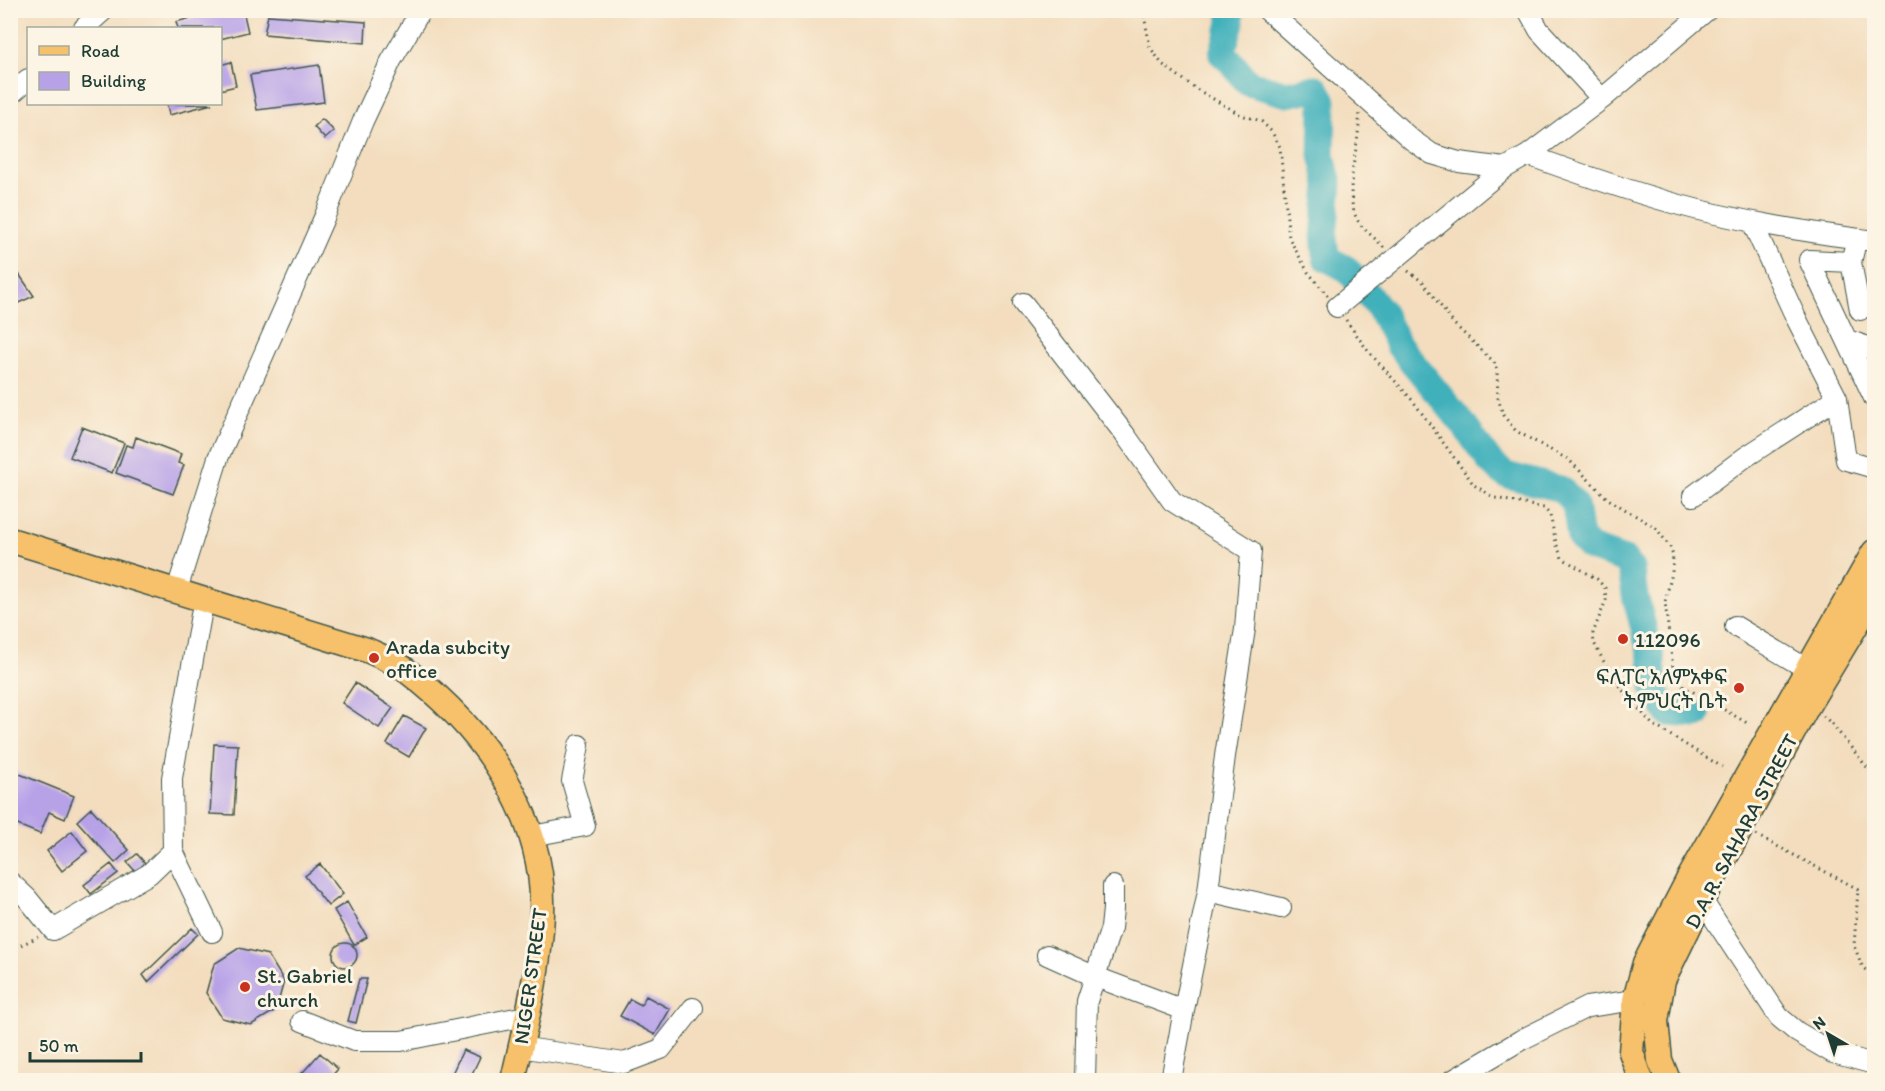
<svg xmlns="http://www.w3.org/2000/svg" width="1885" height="1091" font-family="Itim,'Noto Sans Ethiopic',sans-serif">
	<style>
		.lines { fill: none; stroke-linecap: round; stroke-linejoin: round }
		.river { stroke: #40b0bb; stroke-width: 27 }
		.building { fill: #b7a2e8 }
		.minor-casing { stroke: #3f5549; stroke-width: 22 }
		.major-casing { stroke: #3f5549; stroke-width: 27 }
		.path { stroke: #3f5549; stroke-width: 3; stroke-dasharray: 1.5 4.5; stroke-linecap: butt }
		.minor { stroke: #fff; stroke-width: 20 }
		.major { stroke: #f6c16b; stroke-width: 24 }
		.poi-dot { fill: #c8321e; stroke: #fcf5e5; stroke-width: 2 }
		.labels { text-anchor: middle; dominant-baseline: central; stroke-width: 6; stroke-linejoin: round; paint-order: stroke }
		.poi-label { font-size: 21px; fill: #1f3d34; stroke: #fcf5e5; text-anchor: start }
		.street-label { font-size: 21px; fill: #1f3d34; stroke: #fcf5e5 }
	</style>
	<rect width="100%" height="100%" fill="#fcf5e5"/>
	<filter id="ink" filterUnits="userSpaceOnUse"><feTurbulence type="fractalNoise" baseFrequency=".0167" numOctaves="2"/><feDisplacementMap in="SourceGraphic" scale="12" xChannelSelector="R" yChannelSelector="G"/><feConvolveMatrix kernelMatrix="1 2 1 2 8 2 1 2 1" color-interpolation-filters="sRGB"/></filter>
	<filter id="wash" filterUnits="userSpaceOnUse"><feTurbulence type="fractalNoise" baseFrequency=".008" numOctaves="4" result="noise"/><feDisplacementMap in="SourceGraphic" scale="24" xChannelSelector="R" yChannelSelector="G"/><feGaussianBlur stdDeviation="1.35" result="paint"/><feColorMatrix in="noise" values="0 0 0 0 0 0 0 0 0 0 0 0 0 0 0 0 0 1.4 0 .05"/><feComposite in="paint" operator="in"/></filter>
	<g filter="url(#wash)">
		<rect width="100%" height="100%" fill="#f3ddbe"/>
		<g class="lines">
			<path class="river" d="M1230,10l1,13 -9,31 10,9 16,20 39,11 29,-6 7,13 -1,55 7,28 -5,52 2,22 21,11 33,40 19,37 65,79 26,37 16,13 55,14 14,15 5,34 10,10 35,12 6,8 4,28 17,63 2,30 14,24 29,2"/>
		</g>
		<g id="blocks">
			<path class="building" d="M220,10h23l5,22 -28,7v-11h-42l-2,-6z
				M268,15l98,7 -1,21 -101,-9z
				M231,62l5,24 -16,4v-25z
				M319,65l5,37 -67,8 -7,-35z
				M167,104h45l-43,11z
				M322,119l12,12 -9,8 -11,-12z
				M10,261l24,35 -18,8 -6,-8z
				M82,427l42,16 -12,30 -42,-16z
				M136,437l45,17 -3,9 6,2 -11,29 -57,-21 10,-28 7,2z
				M355,683l38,25 -14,20 -37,-25z
				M404,716l22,12 -17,29 -22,-13z
				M214,744l24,1 -4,70 -24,-1z
				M10,770l64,26 -9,23 -16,-7 -9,22 -30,-12z
				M91,808l38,42 -14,13 -38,-42z
				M72,831l15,20 -25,20 -15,-20z
				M137,854l8,9 -9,9 -9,-10z
				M111,864l7,9 -27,21 -7,-9z
				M320,864l23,30 -15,12 -23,-30z
				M347,902l20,35 -13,8 -20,-35z
				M192,928l6,6 -50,48 -5,-7z
				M333 955a12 12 0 1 1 24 0a12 12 0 1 1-24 0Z
				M239,948l29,7 16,26 -8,29 -25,15 -29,-7 -16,-25 8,-29z
				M359,979h8l-11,44 -8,-2z
				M646,996l24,13 -15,26 -35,-19 10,-17 11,6z
				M463,1050l17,7 -11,23h-20z
				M320,1053l18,16 -10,11h-32z"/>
		</g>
	</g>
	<g filter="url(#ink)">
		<use href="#blocks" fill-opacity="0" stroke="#3f5549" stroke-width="1.5"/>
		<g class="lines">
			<defs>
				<path id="minor" d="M1267,10l145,130 20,14 27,8 46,6
					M1528,10l11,20 63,69
					M84,28l20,-18
					M10,95l18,-16
					M1528,155c49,18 98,35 148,49 65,18 132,28 198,37
					M1752,222l44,96 41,80 9,62 28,8
					M1854,250l-3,12 9,48
					M1851,262l-42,-2 65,138
					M1023,303l103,133 46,65 79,50 -6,78 -20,127 -17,135 -24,119 -13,70
					M1337,307l168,-139 23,-13 74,-56 105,-89
					M1847,340l27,9
					M1693,496l51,-38 93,-60
					M177,590l41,-132 106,-240 39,-97 28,-60 30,-51
					M204,598l-32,180 1,73 39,81
					M1735,626l72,43
					M532,836l53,-10 -13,-45 7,-36
					M10,882l17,16 26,32 96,-56 24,-23
					M1208,891l73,17
					M1702,900l77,117 18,15 36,21 41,11
					M1047,955l49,22 88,33
					M302,1021l52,20h47l125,-25
					M520,1047l104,16 37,-14 32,-41
					M1085,1080l2,-79 24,-73 2,-19v-23
					M1453,1080l68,-40 66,-33 48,-7"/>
				<path id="major" d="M10,540l357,110c13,6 29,12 40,21 75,57 139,144 135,243 -2,52 -17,115 -29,166
					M1641,1080l-10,-28 4,-52 10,-37 43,-83 186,-328
					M1668,1080l-8,-20 -4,-39 7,-41 39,-80 106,-195 66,-109"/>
			</defs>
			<use href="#minor" class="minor-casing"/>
			<use href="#major" class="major-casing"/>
			<path class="path" d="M1143,10l7,37 12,17 36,26 43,25 20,6 11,11 8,15 9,91 19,34 20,24
				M1359,114c2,32 -18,77 -1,107 6,10 18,17 26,27
				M1408,271l15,11 31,42 40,38 3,8 1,28 5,17 13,16 53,29 39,39 48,29 14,19 3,9 -1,17 -7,29 9,74 9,10 64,37
				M1346,320l22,31 45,50 61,84 21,13 49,10 6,7 6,28 6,15 35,21 8,9 1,12 -13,33 1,10 19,36 39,45 70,43
				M1823,716l9,8 42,52
				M1756,835l102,54 -4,57 9,22 11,8
				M10,950l28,-13"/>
			<use href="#minor" class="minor"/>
			<use href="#major" class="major"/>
		</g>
	</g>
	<g class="poi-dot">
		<circle cx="1623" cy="639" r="6"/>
		<circle cx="374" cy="658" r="6"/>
		<circle cx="1739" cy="688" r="6"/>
		<circle cx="245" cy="987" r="6"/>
	</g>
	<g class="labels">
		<g class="poi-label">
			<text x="1635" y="639">112096</text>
			<text x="386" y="646">Arada subcity<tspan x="386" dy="24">office</tspan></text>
			<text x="1727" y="676" text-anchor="end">ፍሊፐር አለምአቀፍ<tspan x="1727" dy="24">ትምህርት ቤት</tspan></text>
			<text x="257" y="975">St. Gabriel<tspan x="257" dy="24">church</tspan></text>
		</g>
		<g class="street-label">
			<text transform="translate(1741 831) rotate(-62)">D.A.R. SAHARA STREET</text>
			<text transform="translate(530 976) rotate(-82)">NIGER STREET</text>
		</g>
	</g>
	<rect width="1885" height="1091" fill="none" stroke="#fcf5e5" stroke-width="36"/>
	<rect x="27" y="27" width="195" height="78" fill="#fcf5e5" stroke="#a4ab9e" stroke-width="1.5"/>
	<rect x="39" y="46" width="30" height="9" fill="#f6c16b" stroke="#a4ab9e" stroke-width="1.5"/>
	<text x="81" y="57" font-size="18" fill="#1f3d34">Road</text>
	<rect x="39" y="72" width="30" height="18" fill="#b7a2e8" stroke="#a4ab9e" stroke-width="1.5"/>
	<text x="81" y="87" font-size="18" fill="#1f3d34">Building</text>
	<g transform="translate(1828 1034) rotate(321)" stroke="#fcf5e5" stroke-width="4.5" paint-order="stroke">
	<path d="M0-4.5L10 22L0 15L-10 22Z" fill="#1f3d34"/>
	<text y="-9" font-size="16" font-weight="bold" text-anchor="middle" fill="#1f3d34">N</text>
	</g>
	<path d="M30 1052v9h111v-9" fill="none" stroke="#1f3d34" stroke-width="3"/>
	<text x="39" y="1052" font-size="18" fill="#1f3d34" stroke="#fcf5e5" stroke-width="4.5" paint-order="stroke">50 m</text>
</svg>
